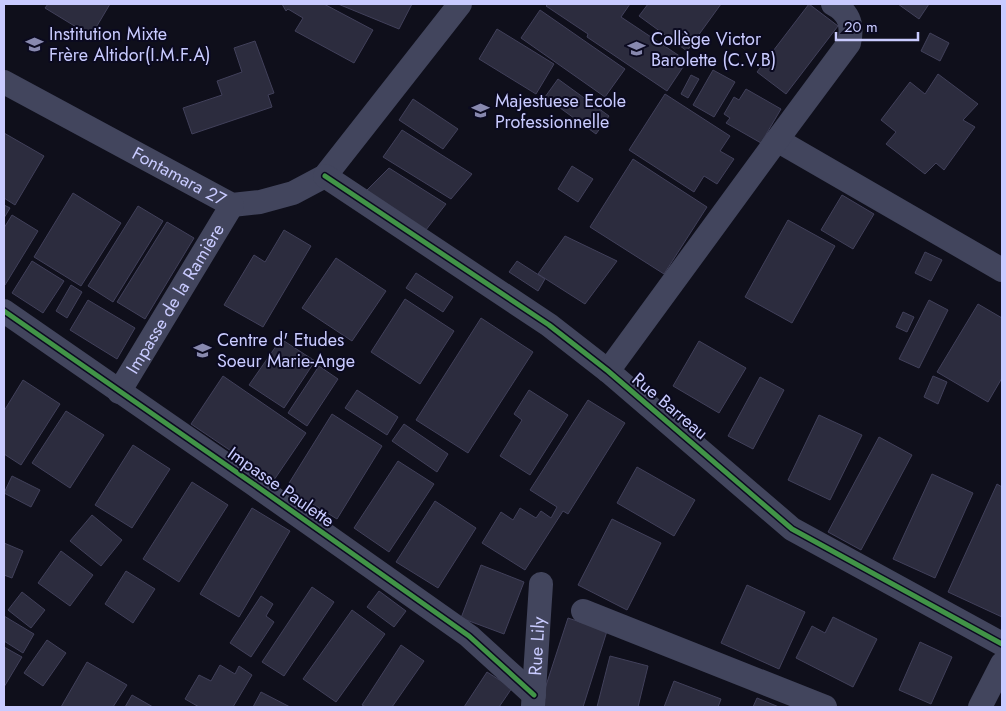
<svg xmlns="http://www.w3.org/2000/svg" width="1006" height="711" font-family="Jost,sans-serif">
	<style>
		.building { fill: #2c2c3e; stroke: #41405a }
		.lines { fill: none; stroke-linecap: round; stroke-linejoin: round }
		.street { stroke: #42455d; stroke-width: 24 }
		.cycleway-casing { stroke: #0b0a20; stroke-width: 8 }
		.cycleway { stroke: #419447; stroke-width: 5 }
		.labels { text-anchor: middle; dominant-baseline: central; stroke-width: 4; stroke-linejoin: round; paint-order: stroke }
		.poi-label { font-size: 18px; fill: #c9cbff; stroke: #0b0a20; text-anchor: start }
		.street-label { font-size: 18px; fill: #c9cbff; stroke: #0b0a20 }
	</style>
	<rect width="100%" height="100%" fill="#0f0f1b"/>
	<path class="building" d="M48,4h62l-19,32 -46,-28z
		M282,4h42l49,26 -19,33 -59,-32 8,-13 -15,-9 -2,2z
		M338,4h74l-13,25z
		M548,4h82l-9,13 66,44 -20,30 -80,-54 1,-3 -42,-28z
		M648,4h73l-34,47 -48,-35z
		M809,4l29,22 -52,68 -29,-22z
		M898,4h31l-10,15z
		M540,10l85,59 -20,28 -84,-59z
		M497,29l57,35 -18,30 -57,-35z
		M930,33l19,10 -9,18 -19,-10z
		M255,41l19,52 -6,2 4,12 -80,27 -9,-26 39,-13 -5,-14 25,-9 -8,-24z
		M713,70l22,12 -21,35 -21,-12z
		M938,74l40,30 -15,16 12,7 -31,43 -8,-7 -11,11 -39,-30 10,-12 -15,-12 29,-38 15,12z
		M691,75l8,4 -11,19 -7,-4z
		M558,79l51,37 -13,18 -51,-37z
		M746,89l35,20 -20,34 -35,-20 4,-5 -6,-4 10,-17 5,3z
		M665,94l65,42 -10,15 14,8 -17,25 -13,-8 -10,16 -65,-42z
		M413,99l45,30 -15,20 -44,-29z
		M402,130l70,44 -21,25 -68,-42z
		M4,133l40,23 -29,49 -11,-7z
		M633,159l74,48 -43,67 -74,-47z
		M572,166l21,13 -15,23 -20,-13z
		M389,168l57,36 -24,31 -60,-40z
		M73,193l48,30 -40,63 -47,-29z
		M842,195l32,19 -21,35 -32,-19z
		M4,205l6,3 -6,10z
		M138,206l25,15 -50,81 -25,-16z
		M12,215l26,16 -33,54 -1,-57z
		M788,220l47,26 -43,77 -47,-26z
		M167,222l27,16 -49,81 -28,-17z
		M284,230l27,16 -48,81 -39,-22 30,-50 11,7z
		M565,236l52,25 -32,43 -47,-30z
		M925,252l17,8 -11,21 -16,-8z
		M336,258l50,33 -34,50 -50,-33z
		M32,261l32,20 -21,32 -31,-20z
		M517,261l28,18 -7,12 -29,-19z
		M416,273l37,24 -10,15 -37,-24z
		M71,285l11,7 -15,26 -11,-7z
		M405,299l49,32 -34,53 -49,-32z
		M88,300l47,28 -18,31 -47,-29z
		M929,300l19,10 -29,58 -20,-9z
		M978,304l24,14v60l-14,24 -51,-30z
		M903,312l11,5 -7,15 -11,-5z
		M481,318l52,34 -65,101 -52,-33z
		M281,339l34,22 -31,47 -35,-23z
		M699,341l47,27 -27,45 -46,-27z
		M319,366l19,13 -31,47 -19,-13z
		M223,376l83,57 -32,47 -83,-56z
		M933,376l14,6 -9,22 -14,-7z
		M760,377l24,13 -31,59 -25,-13z
		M23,380l37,24 -39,61 -17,-11v-43z
		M357,390l41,27 -11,18 -42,-27z
		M529,390l39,25 -38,60 -30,-19 22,-36 -8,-6z
		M588,400l37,23 -57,91 -5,-3 -38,59 -43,-27 19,-31 12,8 7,-12 16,10 5,-7 10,7 6,-11 -27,-17z
		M66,411l38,24 -34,53 -38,-25z
		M332,414l50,32 -45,73 -51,-31z
		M819,415l43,20 -32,65 -42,-20z
		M404,424l44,30 -11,18 -45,-31z
		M879,437l33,18 -51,95 -33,-18z
		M133,445l37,24 -38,59 -37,-23z
		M398,461l36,23 -45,68 -35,-24z
		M637,467l58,33 -21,36 -57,-33z
		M932,474l41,19 -38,85 -42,-19z
		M12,476l28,14 -9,17 -27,-14z
		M192,482l36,23 -49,77 -36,-23z
		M997,484l5,3v130l-54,-25z
		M435,501l41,27 -38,60 -42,-26z
		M252,508l38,23 -51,86 -39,-23z
		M92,515l30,25 -21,26 -31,-25z
		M612,519l49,24 -34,67 -49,-25z
		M4,543l19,8 -11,27 -8,-3z
		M61,551l32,24 -23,31 -32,-23z
		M481,565l43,17 -20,52 -43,-16z
		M126,571l29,18 -22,34 -28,-19z
		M747,585l58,27 -26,57 -58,-26z
		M312,587l22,15 -50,74 -22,-14z
		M379,591l27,20 -12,16 -27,-20z
		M22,592l23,18 -14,18 -23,-18z
		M261,596l12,8 -7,12 8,6 -23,35 -21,-14z
		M352,610l33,24 -49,68 -33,-23z
		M4,616l30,18 -11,19 -19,-12z
		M833,617l44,22 -24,48 -57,-29 16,-32 13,7z
		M568,618l39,13 -24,76h-44z
		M47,640l19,13 -23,33 -19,-13z
		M920,642l32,15 -21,47 -32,-14z
		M401,645l23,16 -32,46h-26l-4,-2z
		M4,647l18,10 -18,30z
		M610,656l38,10 -10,41h-41z
		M87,662l40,23 -14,22h-52z
		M220,665l15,9 4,-8 13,9 -19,32h-34l-14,-8 14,-24 12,6z
		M487,672l25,16 -13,19h-35z
		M674,681l47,18 -3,8h-54z
		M261,692l29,15h-37z
		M132,695l21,12h-28z
		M757,698l22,9h-26z"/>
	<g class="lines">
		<g class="street">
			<path id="s1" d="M4,82l228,123 28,-3 33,-9 32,-17 135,-172"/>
			<path d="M777,140l225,130"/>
			<path d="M325,176l224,149 59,46 184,158 210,115"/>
			<path d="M4,311l251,174 214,151 65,59"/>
			<path d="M608,371l169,-231 72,-97c4,-17 1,-30 -16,-39"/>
			<path id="s2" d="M119,392l113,-187"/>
			<path d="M583,611l242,96"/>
			<path id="s3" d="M533,706l8,-122"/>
			<path d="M980,707l22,-43"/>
		</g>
		<defs>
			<path id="cycleway" d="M325,176l224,149 59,46 184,158 210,115
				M4,311l251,174 214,151 65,59"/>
		</defs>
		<use href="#cycleway" class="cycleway-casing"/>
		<use href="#cycleway" class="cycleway"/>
	</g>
	<defs>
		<symbol id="school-bare" viewBox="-9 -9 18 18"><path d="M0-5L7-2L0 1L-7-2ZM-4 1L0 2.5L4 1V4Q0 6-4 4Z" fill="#8889af" stroke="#0b0a20" stroke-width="2.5" paint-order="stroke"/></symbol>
		<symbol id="university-bare" viewBox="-9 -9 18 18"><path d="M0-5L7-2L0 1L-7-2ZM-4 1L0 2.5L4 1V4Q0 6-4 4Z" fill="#8889af" stroke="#0b0a20" stroke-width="2.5" paint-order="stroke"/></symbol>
	</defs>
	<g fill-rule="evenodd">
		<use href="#school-bare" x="22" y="32" width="25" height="25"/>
		<use href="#school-bare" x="624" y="36" width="25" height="25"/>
		<use href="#university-bare" x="468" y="98" width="25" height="25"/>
		<use href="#school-bare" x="190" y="338" width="25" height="25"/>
	</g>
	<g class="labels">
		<g class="poi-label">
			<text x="49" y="34">Institution Mixte<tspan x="49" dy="21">Frère Altidor(I.M.F.A)</tspan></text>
			<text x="651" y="39">Collège Victor<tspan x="651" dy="21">Barolette (C.V.B)</tspan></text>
			<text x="495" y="101">Majestuese Ecole<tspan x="495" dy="21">Professionnelle</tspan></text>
			<text x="217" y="340">Centre d' Etudes<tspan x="217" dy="21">Soeur Marie-Ange</tspan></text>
		</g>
		<g class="street-label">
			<text stroke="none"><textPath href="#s1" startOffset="199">Fontamara 27</textPath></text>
			<text stroke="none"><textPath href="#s2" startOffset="109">Impasse de la Ramière</textPath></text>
			<text transform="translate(670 406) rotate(40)">Rue Barreau</text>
			<text transform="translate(281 487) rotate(35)">Impasse Paulette</text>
			<text stroke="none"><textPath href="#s3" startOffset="60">Rue Lily</textPath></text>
		</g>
	</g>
	<rect width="1006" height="711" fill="none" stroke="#c9cbff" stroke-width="10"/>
	<path d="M836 32v8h82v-8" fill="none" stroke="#c9cbff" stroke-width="2.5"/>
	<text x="844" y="32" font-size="15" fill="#c9cbff" stroke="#0b0a20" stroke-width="4" paint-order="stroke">20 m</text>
</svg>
